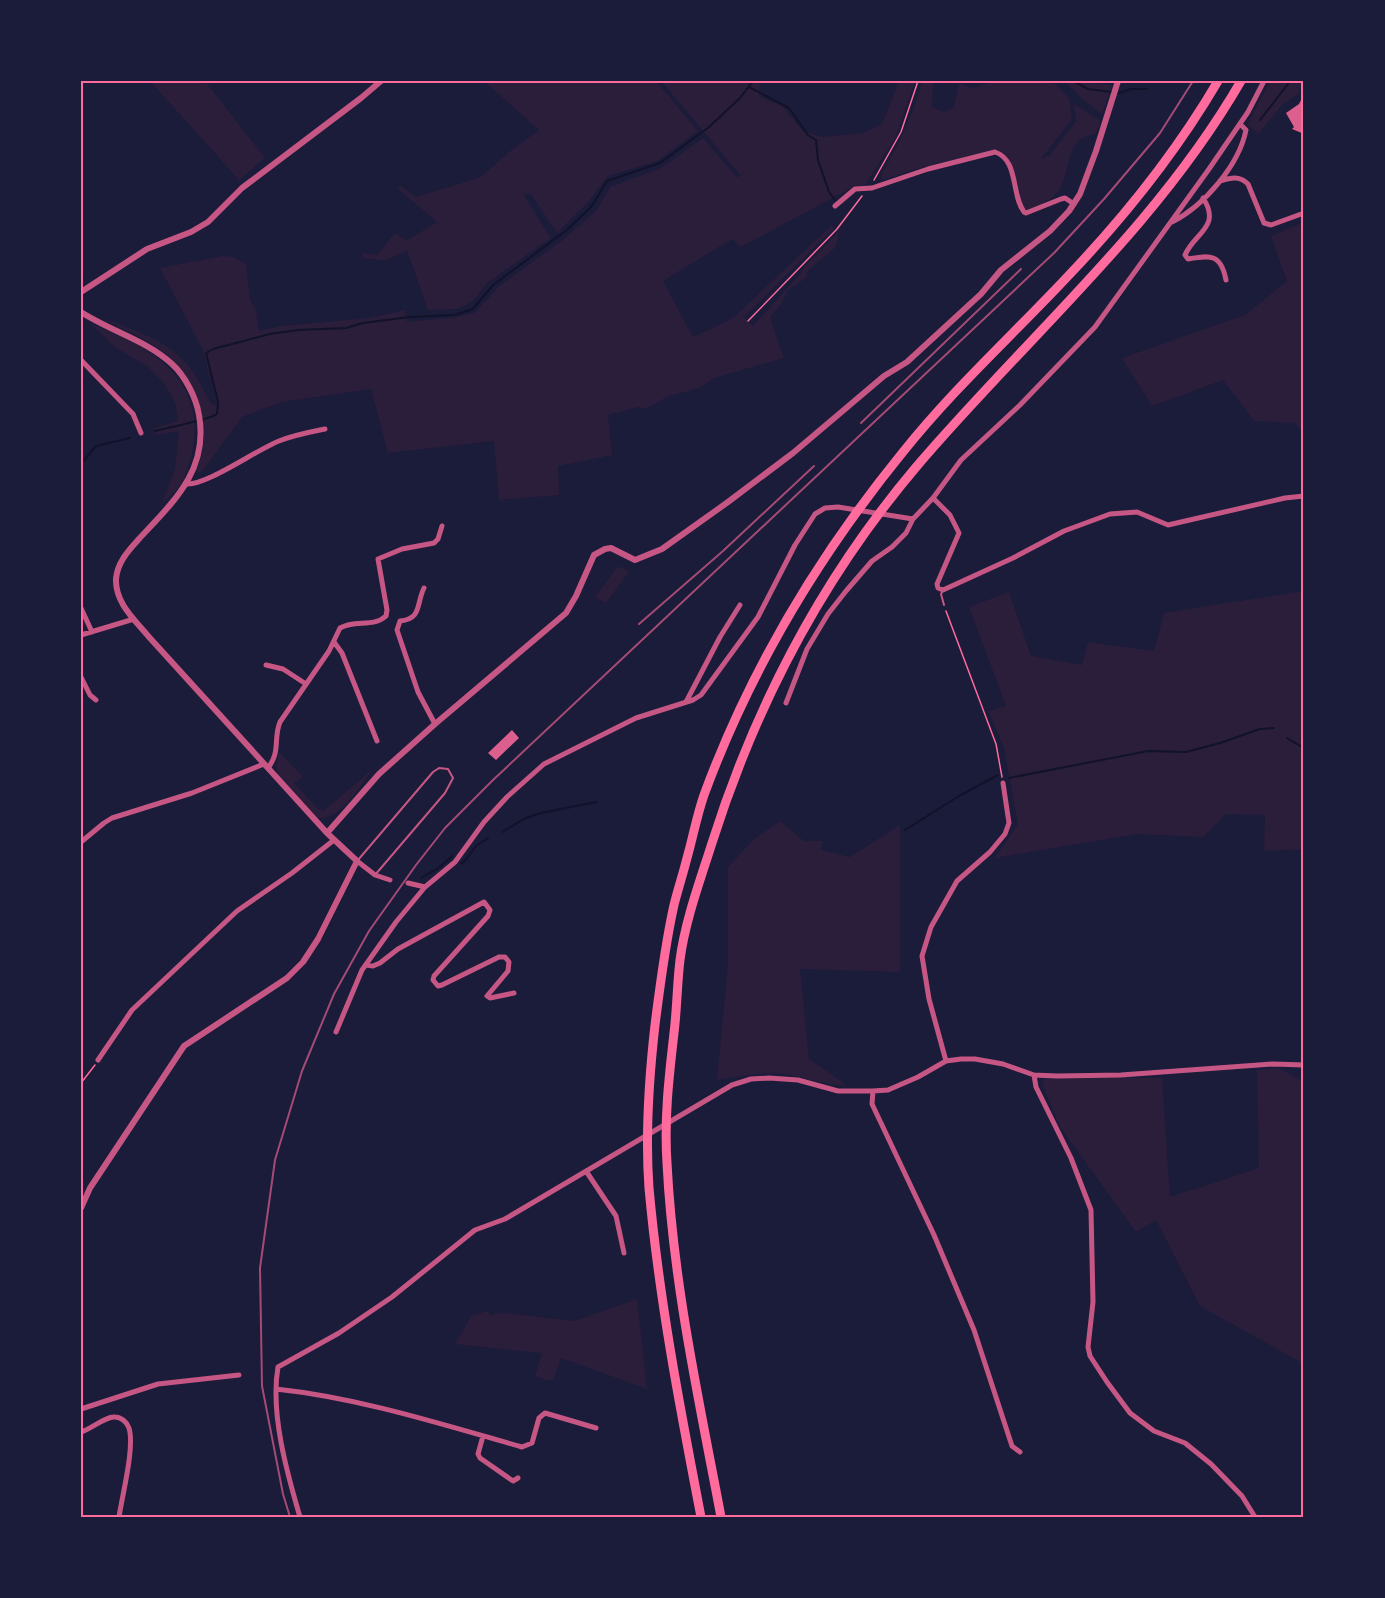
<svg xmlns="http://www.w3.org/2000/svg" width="1385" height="1598" font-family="'Fira Sans Condensed',sans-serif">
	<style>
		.green { fill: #2a1e3b }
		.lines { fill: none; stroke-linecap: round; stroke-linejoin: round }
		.stream { stroke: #12122b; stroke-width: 2 }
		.building { fill: #dd5f8e }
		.path { stroke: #ff6b9d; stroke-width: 1.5 }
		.service { stroke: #c65784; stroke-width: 2 }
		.minor { stroke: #c65784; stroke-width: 5 }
		.tertiary { stroke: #c65784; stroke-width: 6 }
		.motorway { stroke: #ff6b9d; stroke-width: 9 }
		.rail { stroke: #a44b75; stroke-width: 2 }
		.neatline { fill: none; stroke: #ff6b9d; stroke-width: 2 }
	</style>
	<rect width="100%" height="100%" fill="#1b1b3a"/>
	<path class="green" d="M150,81h55l60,77 -26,22z
		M484,81h172l42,50 -41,30 -49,15 -20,26 -31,31 -26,-39h-8l28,44 -64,45 -15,19 -15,7 -29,1 -21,-60 -22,11 -22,-3 -1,-5 15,2 18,-22 11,8 31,-19 -40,-34 4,-2 15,11 65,-20 28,-25 30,-22z
		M661,81h99l-1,15 23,10 21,25 19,6 41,-4 19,-9 17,-43h16l-20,58 -31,47 -11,1 -112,60 -9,-8 -69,42 30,56 39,-18 100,-94 2,3 -90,89 9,9 47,-52 5,-8 34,-35 -3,16 -28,24 -2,7 -18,12 -6,13 -11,13 1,8 12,34 -70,20 -14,10 -31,8 -24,13 -7,-2 -30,8 4,40 -54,11 1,29 -60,5 -5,-59 -106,12 -17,-64 -90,13 -39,15 -41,56 -4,-2c11,-34 9,-56 -9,-88 -6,-11 -12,-21 -22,-29 -20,-16 -46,-26 -69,-38 31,12 64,21 87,45 12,12 20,30 28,44l5,-1 -14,-54 -43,-82 62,-12 13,1 11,8 4,34 6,12 3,20 22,-5 89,-8 35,-8 2,12 51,-5 18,-5 23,-26 61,-44 36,-31 14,-24 51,-19 42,-30 34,39 4,-1z
		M922,81h11l-1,26 12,5 10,-5 5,-24 13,5 23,-7h57l17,17 3,21 -31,40 9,-4 26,-34 -2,-17 27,17 -5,12c-4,2 -10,3 -14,5 -20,15 -9,46 -33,62 -7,4 -16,7 -23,10l-3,-2c-5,-18 -7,-52 -26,-58l-71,16 -44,14 -1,-4c16,-30 33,-61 41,-95z
		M1064,81c16,0 31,3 48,4l-10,29 -18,-14z
		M1270,81h33l-5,13 -15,10 -24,29 -12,-8z
		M1304,222v213l-9,-12 -41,-2 -31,-41 -71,26 -30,-48 123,-43 42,-34 -16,-45z
		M90,323c20,10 44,18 62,31 37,25 50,62 39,104 -3,8 -5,19 -10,26 -5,7 -13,14 -19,20l13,-35 4,-38 -23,4 -2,-7 24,-7 -3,-19 -11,-19 -17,-17 -32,-19z
		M618,566l11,6 -23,31 -11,-6z
		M1304,591v258l-40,2 1,-36 -39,-1 -23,23 -66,-3 -142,24 23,-34 -14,-76 -16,-37 18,-5 -37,-99 40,-15 22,64 51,9 6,-23 66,9 10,-38z
		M279,752l24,25 -9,6 24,26 5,2 50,-42c-12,16 -33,52 -55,49l-40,-43 -2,-8z
		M780,821l24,20h18l-1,9 29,7 50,-32v147l-100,-3 9,90 35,24 1,3c-19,-1 -37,-8 -56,-11 -24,-4 -48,1 -72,5l11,-117v-96l25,-27z
		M1279,1068l25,14v282l-104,-58 -44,-86 -20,12 -76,-105 -18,-43 3,-7 117,1 8,119 89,-29 -2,-98z
		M637,1299l10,90 -86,-31 -8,22h-7l-11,-4 7,-23 -87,-9 17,-29 17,-4v4l14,-2 72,8z"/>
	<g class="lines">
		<path class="stream" d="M1073,81l15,8 31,4 12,-4h16
			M749,87l40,21 19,27 8,5 2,20 11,32 6,8
			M1260,120l28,-36v-3
			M155,431c12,-3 56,-12 62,-17l1,-12 -12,-49 7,-4 57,-15 28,-4 48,-2 17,-5 47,-6 45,-2 18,-6 19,-23 76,-57 23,-22 16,-26 53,-18 49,-36 31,-29 13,-17
			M81,464l15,-18 34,-8
			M1287,738l17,10
			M1009,778l139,-27 38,1 34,-9 40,-14 14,-1
			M905,830l54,-34 39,-21
			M502,832l24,-14 15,-5 55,-11
			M461,863l3,-1 12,-16 12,-8
			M421,878l19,-11 12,-11"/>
	</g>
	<path class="building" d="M1304,94v40l-12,-5 2,-2 -8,-14 13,-9z
		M512,730l7,8 -23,22 -8,-7z"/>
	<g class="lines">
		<path class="path" d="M874,180l27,-48 17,-51
			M748,321l89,-92 25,-33
			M946,611l50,133 6,33
			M81,1083l14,-18"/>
		<path class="service" d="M943,590l-2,4 3,11
			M358,860l75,-88 6,-4 9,1 5,9 -8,15 -70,82"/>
		<path class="minor" d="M1220,181c10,-3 19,-6 28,3l16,39 7,2 33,-12
			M1203,198c19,29 -9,35 -18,57l3,4c23,-4 33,-5 38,21
			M835,206l20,-17 17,-1 56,-19 67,-17c24,8 16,43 29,60l2,1 35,-14 4,-1 9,6
			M1172,222c32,-16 67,-57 74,-92l-6,-6
			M81,360l52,54 8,19
			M186,484c20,2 70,-34 93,-43 15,-6 31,-9 46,-12
			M933,498l17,17 9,18 -22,51 1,4 5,2 70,-32 51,-27 46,-17 27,-2 31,13 117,-27 19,-2
			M424,588c-8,16 -2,31 -24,33l-3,9 21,62 17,32
			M81,608l11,24
			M81,635l53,-16
			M334,642l8,11 35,88
			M266,665l17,4 23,15
			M81,677l9,18 6,5
			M686,702l34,-65 20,-32
			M786,703l21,-54 21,-35 18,-23 26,-30 20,-14 14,-14 7,-14 20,-21 28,-38 59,-55 75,-78 114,-158 39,-57 16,-31
			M268,768c13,-17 5,-29 12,-46l49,-71 11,-23c15,-9 33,0 46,-12l1,-6 -9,-51 24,-10 32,-6 4,-4 4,-13
			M81,842l23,-19 8,-5 80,-25 72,-29
			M357,861l18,14 15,5
			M408,883l17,4 30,-25 29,-40 23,-25 37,-33 92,-46 57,-18 8,-5 57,-78 37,-72 20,-31 10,-6 13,-1 75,12
			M366,965l7,1 7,-3 18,-14 86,-47 6,8 -2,6 -54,60 -1,4 5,6 4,-1 57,-28h6l4,5 -1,9 -21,25 3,2 24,-5
			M336,1032l26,-62 34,-48 29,-35
			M98,1060l34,-50 105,-99 55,-38 42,-33
			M946,1061l-17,-62 -7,-43 9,-29 26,-46 33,-29 15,-18 4,-11 -6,-40
			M1034,1075l2,12 35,71 20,52 2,92 -5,45 2,9 17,26 23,31 24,18 31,12 26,21 31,32 13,21
			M873,1091l-1,13 62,131 40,95 38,116 8,6
			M586,1171l30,45 8,37
			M276,1389c84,9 165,35 246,58l10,-4 7,-25 6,-5 51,15
			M81,1409l77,-25 81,-9
			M81,1432c10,-3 25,-16 34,-15 6,0 12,5 14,11 6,19 -7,68 -10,89
			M483,1436l-5,18 2,4 33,23 5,-3
			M300,1517c-13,-44 -30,-104 -22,-150l61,-34 53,-36 83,-67 30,-11 227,-134 19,-6 18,-1 29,2 40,11h35l15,-1 30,-13 28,-16 15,-2h14l28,5 31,11 23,1 64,-1 152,-11 31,1"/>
		<path class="tertiary" d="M81,292l66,-43 44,-17 17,-10 34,-34 119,-90 20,-17
			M81,312c29,19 65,28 91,52 13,12 24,33 27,51 10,56 -27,88 -61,125 -10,11 -21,23 -22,39 -1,24 19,41 33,58l178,196 30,28 -39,78 -15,23 -16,16 -103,68 -94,142 -9,20
			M327,833l52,-59 56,-50 131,-111 10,-17 18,-41 11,-6 6,-1 24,12 27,-11 66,-47 65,-49 91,-77 23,-14 74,-68 20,-24 49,-39 19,-20 11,-17 16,-43 22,-70"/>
		<path class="motorway" d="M701,1517c-21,-109 -42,-218 -52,-329 -4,-54 0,-110 6,-163 5,-40 10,-80 19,-120 4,-16 9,-31 13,-47 6,-21 10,-43 17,-63 46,-125 115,-240 199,-343 51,-64 111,-118 167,-178 56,-59 107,-123 148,-193
			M721,1517c-22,-117 -48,-234 -54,-354 -3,-44 2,-86 7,-130 3,-24 3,-48 6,-73 5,-39 20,-79 32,-117 44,-139 110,-265 205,-377 109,-128 239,-238 324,-385"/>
		<path class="rail" d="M861,423l160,-154
			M639,624l84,-73 91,-85
			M290,1517l-7,-23 -21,-108 -2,-118 15,-108 27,-89 32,-77 35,-63 47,-66 29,-37 48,-48 561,-527 50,-54 56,-66 33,-52"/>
	</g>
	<rect width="1385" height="1598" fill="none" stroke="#1b1b3a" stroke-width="165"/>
	<rect x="82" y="82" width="1220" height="1434" class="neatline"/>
</svg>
